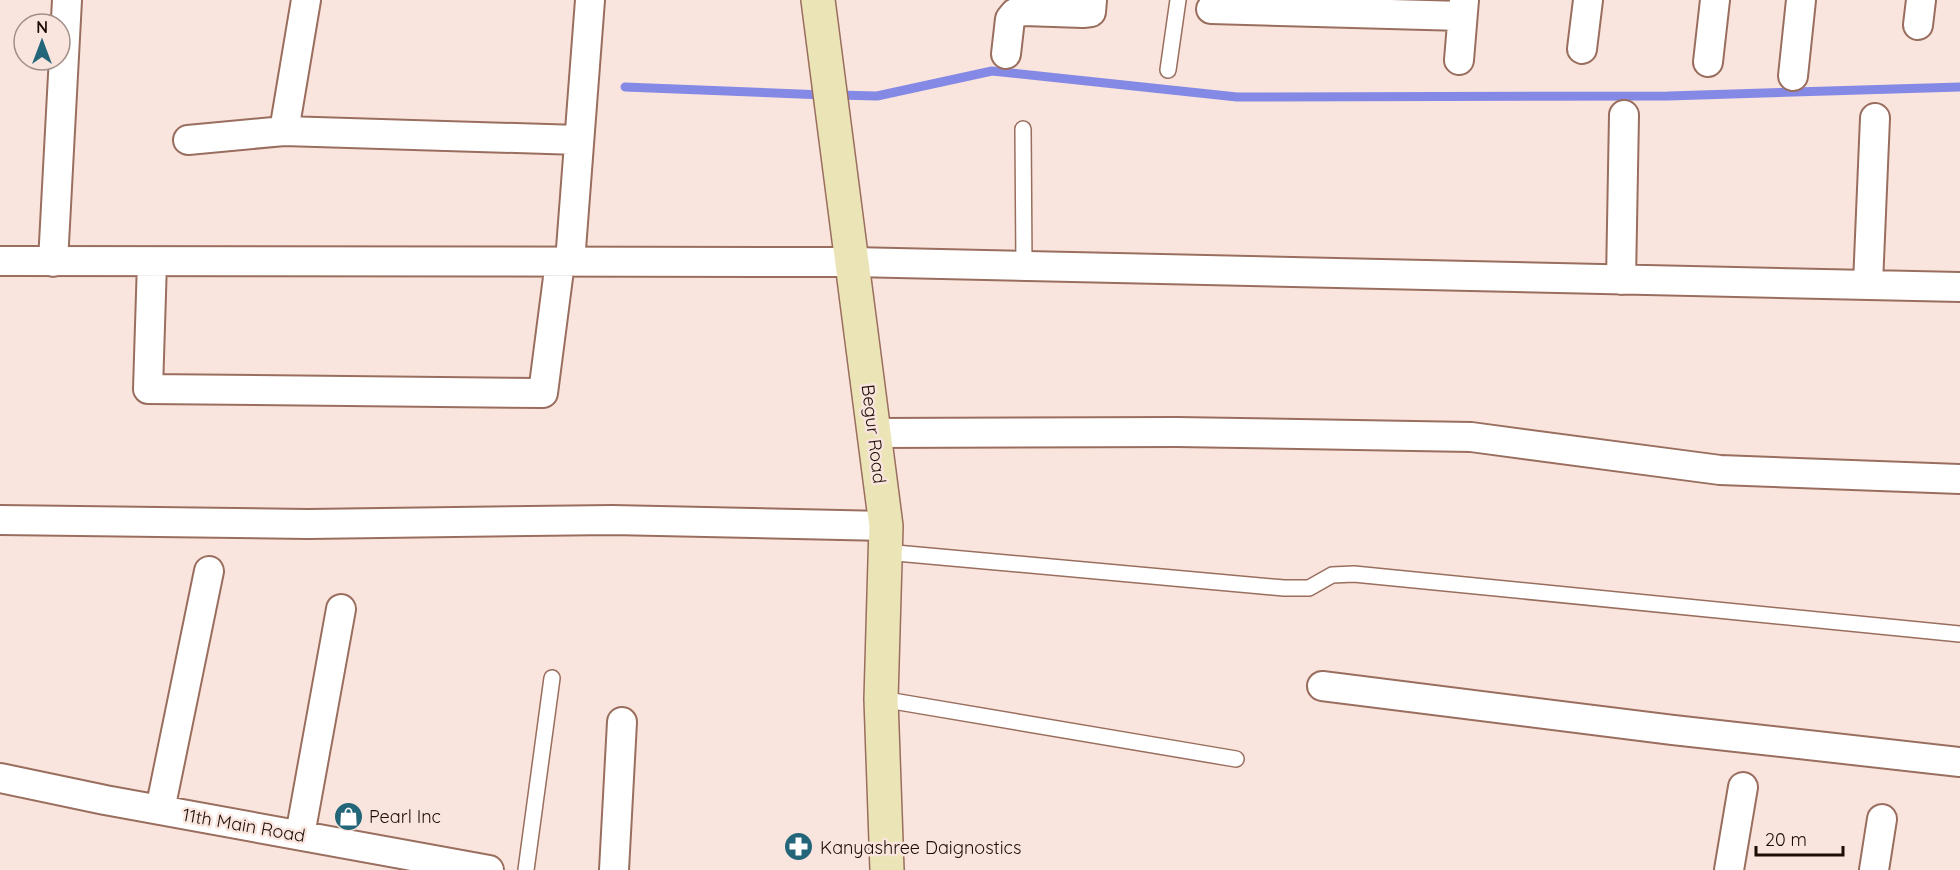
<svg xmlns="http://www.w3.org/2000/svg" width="1960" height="870" font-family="Quicksand,sans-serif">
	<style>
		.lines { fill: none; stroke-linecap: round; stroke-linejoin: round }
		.stream { stroke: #8589e6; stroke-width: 9 }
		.lane-casing { stroke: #9a6e5e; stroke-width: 18 }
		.street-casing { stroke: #9a6e5e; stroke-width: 32 }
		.secondary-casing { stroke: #9a6e5e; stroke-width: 36 }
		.lane { stroke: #fff; stroke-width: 15 }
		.street { stroke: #fff; stroke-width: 28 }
		.secondary { stroke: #ebe4b6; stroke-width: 33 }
		.labels { text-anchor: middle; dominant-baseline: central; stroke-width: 5; stroke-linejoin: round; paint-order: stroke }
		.street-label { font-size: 18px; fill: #1d0d07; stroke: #f9e5dd }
		.poi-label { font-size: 18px; fill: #1d0d07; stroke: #f9e5dd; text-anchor: start }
	</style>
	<rect width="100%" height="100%" fill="#f9e5dd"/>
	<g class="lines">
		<path class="stream" d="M625,87l199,8
			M837,95l40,1 115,-25 245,26 431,-1 292,-9"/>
		<defs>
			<path id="lane" d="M1168,70l10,-70
				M1023,129l1,137
				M885,552l399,36h25l23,-13 22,-1 606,60
				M881,699l355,60
				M526,870l26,-192"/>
			<path id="street" d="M306,0l-22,131 295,9
				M1211,9l251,7
				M1918,25l3,-25
				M1582,49l6,-49
				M1006,54l4,-35 5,-6 9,-2 59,2 8,-1 1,-12
				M1459,60l5,-60
				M1708,62l7,-62
				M1793,76l8,-76
				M188,140l96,-9
				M0,261l853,1 1107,25
				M53,262l14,-262
				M152,262l-4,127 395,4 17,-131
				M570,262l20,-262
				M1621,280l3,-165
				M1868,284l7,-166
				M874,433l303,-1 294,5 249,33 240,9
				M0,520l308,4 304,-4 274,6
				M1322,686l351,44 287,32
				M0,778l105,22 384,70
				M160,810l49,-239
				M300,835l41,-226
				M614,870l8,-148
				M1729,870l14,-83
				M1874,870l8,-51"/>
			<path id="secondary" d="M818,0l68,526 -5,173 6,171"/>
		</defs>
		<use href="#lane" class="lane-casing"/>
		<use href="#street" class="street-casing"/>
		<use href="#secondary" class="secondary-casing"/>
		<use href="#lane" class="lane"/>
		<use href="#street" class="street"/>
		<use href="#secondary" class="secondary"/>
	</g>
	<defs>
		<symbol id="shop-disc" viewBox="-11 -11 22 22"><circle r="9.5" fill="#236679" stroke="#f9e5dd"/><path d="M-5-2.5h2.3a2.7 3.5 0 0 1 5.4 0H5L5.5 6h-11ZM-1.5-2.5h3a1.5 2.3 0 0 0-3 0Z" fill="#fff"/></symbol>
		<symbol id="pharmacy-disc" viewBox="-11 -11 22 22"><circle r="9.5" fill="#236679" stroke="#f9e5dd"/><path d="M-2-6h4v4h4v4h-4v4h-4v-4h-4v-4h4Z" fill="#fff"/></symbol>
	</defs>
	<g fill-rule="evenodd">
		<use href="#shop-disc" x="332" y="800" width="33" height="33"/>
		<use href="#pharmacy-disc" x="782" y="830" width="33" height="33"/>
	</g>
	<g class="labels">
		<g class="street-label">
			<text transform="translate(874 434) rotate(83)">Begur Road</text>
			<text transform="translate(244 825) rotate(10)">11th Main Road</text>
		</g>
		<g class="poi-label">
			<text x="369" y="816">Pearl Inc</text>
			<text x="820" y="847">Kanyashree Daignostics</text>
		</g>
	</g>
	<g transform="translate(42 42)"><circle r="28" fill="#f9e5dd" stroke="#a18f87" stroke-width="1.5"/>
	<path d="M0-4.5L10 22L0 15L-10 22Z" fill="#236679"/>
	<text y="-9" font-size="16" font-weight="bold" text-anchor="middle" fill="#1d0d07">N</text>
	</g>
	<path d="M1756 846v9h87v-9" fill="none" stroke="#1d0d07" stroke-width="3"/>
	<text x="1765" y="846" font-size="18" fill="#1d0d07" stroke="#f9e5dd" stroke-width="4.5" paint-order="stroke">20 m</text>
</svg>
